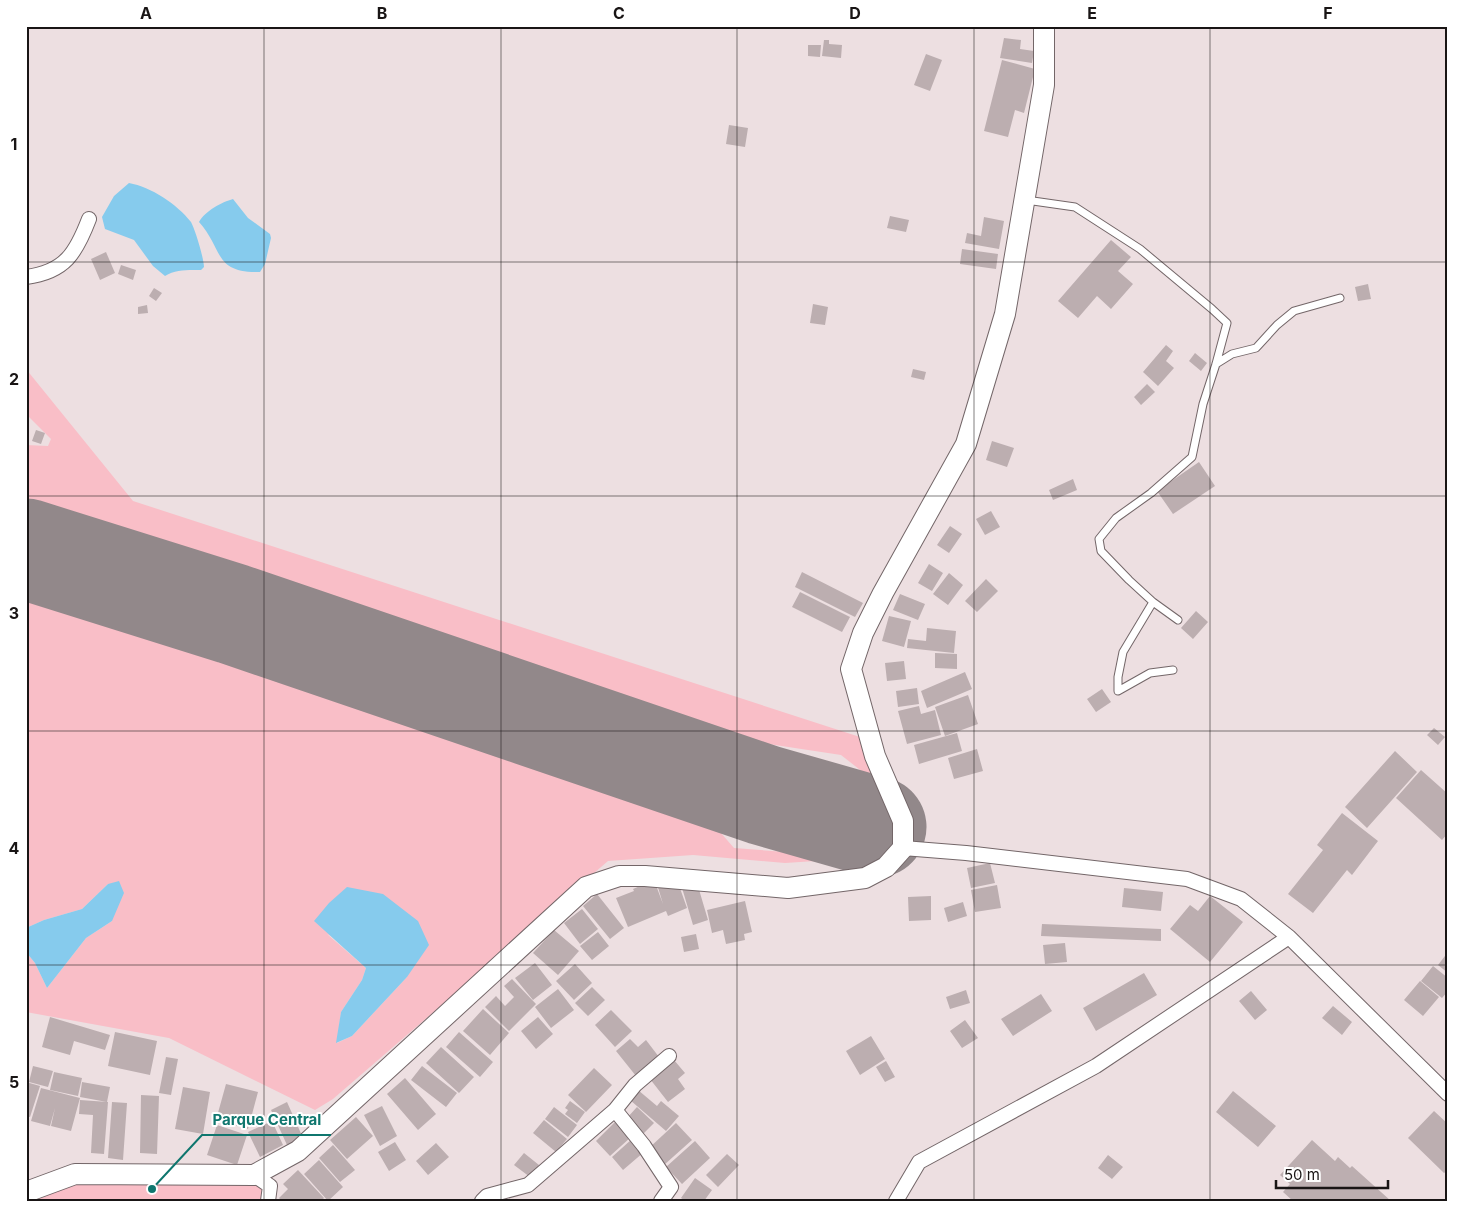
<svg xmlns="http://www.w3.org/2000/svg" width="1474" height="1227" font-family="Inter,sans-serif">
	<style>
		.green { fill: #f9bec7; fill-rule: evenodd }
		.water { fill: #86cbed }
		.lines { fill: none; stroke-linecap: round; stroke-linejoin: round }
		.runway { stroke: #92888a; stroke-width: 101 }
		.building { fill: #bcaeb0 }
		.service-casing { stroke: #736668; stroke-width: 9 }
		.minor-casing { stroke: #736668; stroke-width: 16 }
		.secondary-casing { stroke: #736668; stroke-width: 22 }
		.service { stroke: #fff; stroke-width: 7 }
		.minor { stroke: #fff; stroke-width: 14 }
		.secondary { stroke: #fff; stroke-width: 20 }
		.grid { fill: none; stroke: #191515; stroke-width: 1; stroke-opacity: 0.55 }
		.leader { fill: none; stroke: #0f766e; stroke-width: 2 }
		.callout-dot { fill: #0f766e; stroke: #fff; stroke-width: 2 }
		.callout-label { font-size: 15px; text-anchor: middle; font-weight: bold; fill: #0f766e; stroke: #fff; stroke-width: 4; stroke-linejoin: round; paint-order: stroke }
		.neatline { fill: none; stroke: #191515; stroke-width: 2 }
		.grid-label { font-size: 16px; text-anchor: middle; font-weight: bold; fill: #191515 }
	</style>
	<rect width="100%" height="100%" fill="#eddfe1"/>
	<path class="green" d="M26,369l107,132 727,236 34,77 -9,20 -23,18 -31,8 -46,3 -92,-8 -85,6 -275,238 -18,11 -146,-72 -143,-26v-60l9,11 12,25 39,-50 26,-17 -4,-37 -26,25 -38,11 -18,8v-350l661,216 47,54 90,7 48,-13 16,-22 -8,-22 -16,-25 -23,-18 -133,-20 -12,1 -670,-216v-75l22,1 3,-7 -25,-25zM327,934l80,43 -55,59 -15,7 4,-31 21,-32 4,-12z
		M75,1174l179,1 16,11 -2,15h-242z"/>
	<path class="water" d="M129,183c22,4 48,21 62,39 4,7 13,37 13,45l-3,3c-12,0 -25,-1 -36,6l-12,-10 -19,-26 -29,-11 -3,-12 12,-21z
		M233,199l15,19 22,16 1,4 -6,26 -5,8c-47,1 -36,-22 -61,-50 6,-11 23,-20 34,-23z
		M119,881l5,12 -12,28 -26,17 -39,50 -12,-25 -9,-11v-24l18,-8 38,-11 26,-25z
		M347,887l36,7 35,27 11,24 -22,32 -55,59 -16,7 5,-31 21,-32 4,-12 -52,-47 15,-18z"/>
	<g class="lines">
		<path class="runway" d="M26,549l207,65 531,181 112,32"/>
	</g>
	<path class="building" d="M1004,38l17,2 -1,9 14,2 -2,12 -32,-5z
		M824,40h5v4l13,1 -1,13 -19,-2z
		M808,45h13l-1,12 -12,-1z
		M926,54l16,6 -12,31 -16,-6z
		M1002,60l33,9 -11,44 -9,-3 -7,27 -24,-6z
		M729,125l19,3 -3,19 -19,-3z
		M890,216l19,4 -3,12 -19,-4z
		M984,217l20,4 -5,28 -34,-6 2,-10 14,3z
		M1111,240l20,17 -13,14 15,13 -22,25 -14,-13 -19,22 -20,-17z
		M962,249l36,5 -2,15 -36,-5z
		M106,252l9,21 -15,7 -9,-21z
		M121,265l15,5 -3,10 -15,-6z
		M1368,284l3,15 -13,2 -3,-14z
		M154,288l8,5 -6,8 -7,-5z
		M813,304l15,3 -3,18 -15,-2z
		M147,305l1,8 -10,1v-7z
		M1166,345l7,6 -7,10 8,7 -16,18 -15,-14z
		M1195,353l12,10 -6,8 -12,-10z
		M913,369l13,3 -2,8 -13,-3z
		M1147,384l8,8 -14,13 -7,-8z
		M36,430l9,3 -4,11 -9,-3z
		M992,441l22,7 -7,19 -21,-7z
		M1199,462l16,24 -42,28 -16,-23z
		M1073,479l4,11 -24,10 -4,-10z
		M991,511l9,16 -15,8 -9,-16z
		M950,526l12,8 -13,19 -12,-8z
		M929,564l14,9 -11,18 -14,-8z
		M802,572l61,31 -8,14 -60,-30z
		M949,573l14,12 -15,20 -15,-11z
		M986,579l12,12 -21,21 -12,-11z
		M800,592l50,25 -8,15 -50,-25z
		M900,594l25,10 -7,16 -25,-10z
		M1196,611l12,11 -15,17 -12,-11z
		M889,616l22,5 -7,26 -22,-6z
		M927,628l29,3 -2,22 -47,-5 1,-9 18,2z
		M935,653l22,1v15l-22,-1z
		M904,661l2,18 -19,2 -2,-18z
		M965,672l7,17 -45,19 -6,-17z
		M917,688l2,16 -21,3 -2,-16z
		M1102,689l9,13 -15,10 -9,-13z
		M968,695l10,29 -33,12 -10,-29z
		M919,706l2,8 14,-4 6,25 -34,9 -9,-33z
		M1434,728l11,9 -7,8 -11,-10z
		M957,733l5,18 -43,13 -5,-19z
		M977,749l6,22 -29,8 -6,-21z
		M1395,751l22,21 -50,56 -22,-21z
		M1421,770l27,24v39l-6,7 -46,-42z
		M1342,813l36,28 -26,34 -5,-5 -34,43 -25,-19 35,-44 -6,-5z
		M990,863l5,20 -24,5 -4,-20z
		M695,876l13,44 -15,5 -13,-44z
		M676,877l11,31 -19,8 -2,-5 -38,16 -12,-29 18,-7 -1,-2 21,-9 9,24 -6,-20z
		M997,885l4,23 -26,4 -4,-22z
		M1124,888l39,4 -2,19 -39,-4z
		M597,894l27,34 -14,11 -27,-33z
		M931,896v24l-22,1 -1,-24z
		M1210,896l33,26 -33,40 -40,-33 20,-24 8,6z
		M745,901l7,31 -8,2 1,6 -19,4 -3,-14 -11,3 -5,-23z
		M963,902l4,14 -19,6 -4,-14z
		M582,909l16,20 -18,15 -16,-21z
		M1042,924l119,5v12l-120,-5z
		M554,930l25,21 -21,24 -25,-22z
		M598,932l11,14 -17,14 -12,-14z
		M696,934l3,15 -15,3 -3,-15z
		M1065,943l2,19 -22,2 -2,-19z
		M1448,952v21l-10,-8z
		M535,963l17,22 -19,15 -18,-22z
		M575,964l17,19 -18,17 -18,-19z
		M1433,966l15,12v13l-6,7 -21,-17z
		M1144,973l13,22 -61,36 -13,-23z
		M512,979l24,25 -27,27 -24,-24 11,-11 9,10 9,-9 -10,-11z
		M1420,981l19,16 -16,19 -19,-16z
		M592,987l13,13 -17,16 -13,-13z
		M558,989l16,21 -23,18 -16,-21z
		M966,990l4,13 -20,6 -4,-12z
		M1251,991l16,19 -12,10 -16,-19z
		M1041,994l11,17 -39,25 -12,-17z
		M1333,1006l19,16 -10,13 -20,-17z
		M483,1009l26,24 -19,22 -27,-24z
		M611,1010l21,21 -17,16 -20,-22z
		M50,1017l60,18 -5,15 -31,-9 -4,14 -28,-8z
		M538,1017l15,17 -17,15 -15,-18z
		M965,1020l13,18 -16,10 -12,-17z
		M115,1032l42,9 -7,34 -42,-9z
		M459,1032l34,30 -13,15 -34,-30z
		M871,1036l14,23 -25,16 -14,-24z
		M630,1039l8,8 8,-7 13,17 -23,19 -20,-25z
		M441,1047l33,30 -15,16 -33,-30z
		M166,1057l12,2 -7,36 -12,-2z
		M674,1060l11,13 -7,6 7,10 -17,13 -18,-23z
		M886,1061l9,16 -10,5 -9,-15z
		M33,1066l20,5 -5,16 -19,-5z
		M422,1066l35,27 -11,14 -35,-27z
		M594,1068l18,17 -26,27 -18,-17z
		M54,1072l28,6 -4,18 -28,-6z
		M405,1078l31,36 -18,16 -31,-36z
		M26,1082l14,4 -10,31 -4,-1z
		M82,1082l28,5 -3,15 -27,-5z
		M226,1084l32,8 -10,37 -32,-9z
		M183,1087l27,5 -7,42 -28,-5z
		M41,1088l39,10 -9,33 -20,-5 4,-18 -5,18 -19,-5z
		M638,1090l19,16 4,-5 18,15 -13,15 -36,-31z
		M1233,1091l43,35 -18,21 -42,-35z
		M141,1095l18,1 -2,58 -17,-1z
		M80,1100l28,2 -4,52 -13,-1 2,-38 -14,-1z
		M570,1101l15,11 -8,11 -12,-9 3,-4 -3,-2z
		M112,1102l15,1 -4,57 -15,-2z
		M287,1102l16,36 -16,7 -16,-35z
		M382,1106l15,30 -17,10 -16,-31z
		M554,1107l23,18 -9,12 -23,-18z
		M637,1107l17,16 -11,11 -16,-16z
		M1434,1111l14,13v46l-4,3 -36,-35z
		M356,1117l17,19 -26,23 -17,-19z
		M544,1120l23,19 -11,13 -23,-19z
		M272,1121l11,24 -23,12 -12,-25z
		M616,1121l15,16 -21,19 -14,-15z
		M676,1123l16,17 -28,25 -15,-17z
		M217,1125l30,10 -10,30 -30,-10z
		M632,1139l12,13 -21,18 -11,-13z
		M1312,1140l23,21 3,-4 12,11 2,-2 39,35h-98l-10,-9 7,-8 -10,-9z
		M695,1141l15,17 -28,26 -16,-17z
		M395,1142l11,18 -17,11 -11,-19z
		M436,1143l13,14 -21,18 -12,-14z
		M333,1145l22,25 -15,12 -21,-24z
		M524,1153l15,12 -9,12 -16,-12z
		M727,1154l12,11 -21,22 -12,-12z
		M1108,1155l15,12 -11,12 -14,-11z
		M319,1160l24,27 -15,14 -24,-27z
		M298,1170l26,28 -3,3h-39l-3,-3 9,-9 -5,-5z
		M695,1178l17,12 -8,11h-19l-4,-3z"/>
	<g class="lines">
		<defs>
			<path id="service" d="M1026,200l49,7 65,42 72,60 15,14 -11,41 -13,40 -11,53 -41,36 -35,25 -17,21 2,12 28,29 24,22 25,18
				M1216,364l16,-10 24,-6 21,-23 17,-14 46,-13
				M1153,602l-30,50 -5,25v14l32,-18 23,-3"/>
			<path id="minor" d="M26,277c39,-5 50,-24 63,-58
				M903,848l63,5 221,26 54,20 48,38 159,157
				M615,1110l29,36 27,41 -10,14
				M254,1175l16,11 -2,15
				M482,1201l5,-5 41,-11 87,-75 20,-25 34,-29
				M896,1201l23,-39 177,-96 193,-129"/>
			<path id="secondary" d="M26,1194l3,-3 46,-17 179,1 44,-24 288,-264 33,-11h26l143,12 77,-10 21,-11 17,-19v-27l-28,-65 -24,-87 12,-36 20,-40 83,-149 39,-130 39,-229v-59"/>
		</defs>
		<use href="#service" class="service-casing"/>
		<use href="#minor" class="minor-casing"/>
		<use href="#secondary" class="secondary-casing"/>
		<use href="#service" class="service"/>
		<use href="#minor" class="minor"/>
		<use href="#secondary" class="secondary"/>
	</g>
	<path class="grid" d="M264,26v1175M501,26v1175M737,26v1175M974,26v1175M1210,26v1175M26,262h1422M26,496h1422M26,731h1422M26,965h1422"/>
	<path class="leader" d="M152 1189L202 1135H331"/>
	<circle class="callout-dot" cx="152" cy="1189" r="5"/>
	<g class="callout-label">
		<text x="267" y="1125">Parque Central</text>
	</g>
	<rect width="1474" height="1227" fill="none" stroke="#ffffff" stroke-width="55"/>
	<path d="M1276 1180v8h112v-8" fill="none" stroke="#191515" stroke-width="2.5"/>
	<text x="1284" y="1180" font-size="15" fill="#191515" stroke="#ffffff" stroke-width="4" paint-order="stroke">50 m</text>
	<rect x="28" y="28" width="1418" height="1172" class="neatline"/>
	<g class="grid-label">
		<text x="146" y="19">A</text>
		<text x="382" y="19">B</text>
		<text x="619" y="19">C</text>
		<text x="855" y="19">D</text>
		<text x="1092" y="19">E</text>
		<text x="1328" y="19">F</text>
		<text x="14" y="150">1</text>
		<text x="14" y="385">2</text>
		<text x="14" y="619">3</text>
		<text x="14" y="854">4</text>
		<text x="14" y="1088">5</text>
	</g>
</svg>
